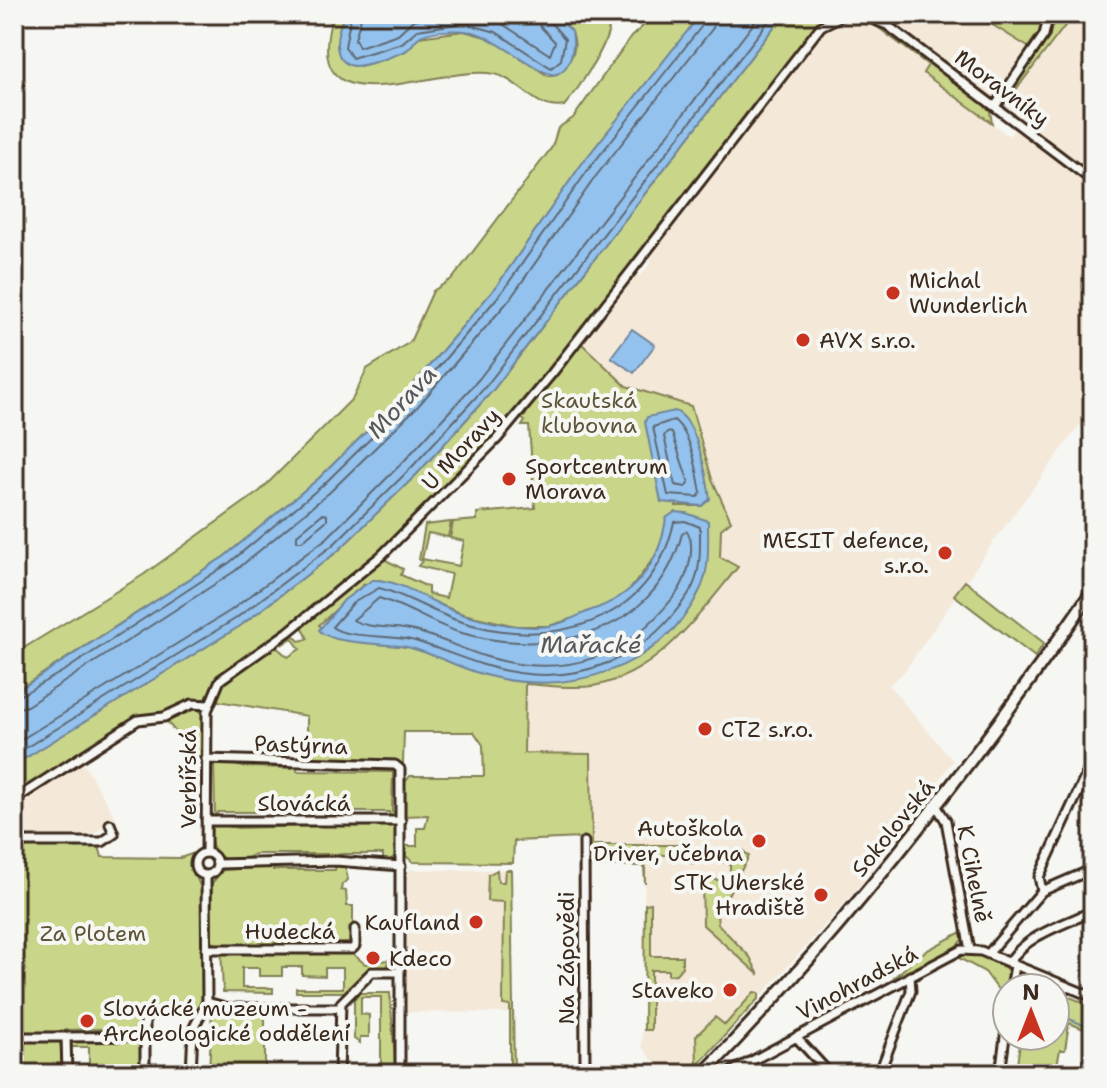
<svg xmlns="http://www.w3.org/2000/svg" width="1107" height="1088" font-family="'Shantell Sans',sans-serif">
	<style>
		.built { fill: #f4e8d9 }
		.green { fill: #c9d589; stroke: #828054; stroke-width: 2; fill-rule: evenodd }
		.water { fill: #93c2ee; stroke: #70859b; stroke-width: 2 }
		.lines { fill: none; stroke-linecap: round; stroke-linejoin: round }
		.shore { stroke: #5e6771; stroke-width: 2 }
		.stream { stroke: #70859b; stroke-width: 2 }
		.street-casing { stroke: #3b2a1e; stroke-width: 13 }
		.secondary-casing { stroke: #3b2a1e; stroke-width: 16 }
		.street { stroke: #f6f6f2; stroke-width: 7 }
		.secondary { stroke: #f6f6f2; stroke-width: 10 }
		.poi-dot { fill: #c8321e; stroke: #f6f6f2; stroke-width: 3 }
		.labels { text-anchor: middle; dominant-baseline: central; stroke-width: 8; stroke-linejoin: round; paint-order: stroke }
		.street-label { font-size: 22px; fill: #3b2a1e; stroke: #f6f6f2 }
		.poi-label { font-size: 22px; fill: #3b2a1e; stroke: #f6f6f2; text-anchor: start }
		.park-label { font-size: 22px; fill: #5e5539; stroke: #f6f6f2 }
		.water-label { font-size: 24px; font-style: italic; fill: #55585c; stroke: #f6f6f2 }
	</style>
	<rect width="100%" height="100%" fill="#f6f6f2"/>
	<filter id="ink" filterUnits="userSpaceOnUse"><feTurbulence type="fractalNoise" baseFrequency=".0125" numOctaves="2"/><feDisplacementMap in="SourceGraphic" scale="16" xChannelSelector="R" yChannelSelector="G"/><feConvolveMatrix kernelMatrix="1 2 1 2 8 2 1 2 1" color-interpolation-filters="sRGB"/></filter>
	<g filter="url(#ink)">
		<path class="built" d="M878,14h167l-1,11 -51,73z
			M1074,14h19v142l-9,13 -79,-64z
			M843,18l25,4 61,43 -6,8 86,63 7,-8 77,60v219l-99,134 -90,131 -15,13 64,76 -14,19 4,4 -90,110 -155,172 -10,8h-24l-22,-27 3,-192h103l-6,-5 -50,3 -1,-8h-99v-91h-68l1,-70 44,3 71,-18 49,-43 48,-59 -17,-10 1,-28 8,-10 -17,-40 -21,-73 -65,-20 -45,-45 53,-69 6,4 12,-14 -5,-6 178,-230z
			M81,759l35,60 -25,17h-64l-7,-38z
			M408,870h103l1,143 -106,-1z"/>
		<path class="green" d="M333,14h12l-7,23 22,29 46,-15 12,-14 46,-6 29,8 55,37c18,-2 32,-26 24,-43 -3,-6 -14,-13 -19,-19h40l16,14c-3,20 -31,62 -45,78 -29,6 -44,-27 -70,-32 -56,-11 -198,63 -161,-60z
			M656,14h45l-120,151 -85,122 -89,105 -89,87 -93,77 -211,136v-38l129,-79 117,-84 93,-93 14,-29 43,-27 23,-51 20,-13 99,-131 6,-19 15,-10 58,-81z
			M784,14h43l-310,400 -124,127 -95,80 -75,53 -18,25c-22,3 -39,15 -62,18l-129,80v-32l226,-139 98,-75 79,-77 76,-84z
			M975,14h70l-1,11 -16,22z
			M1053,14h21l-69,90 -1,-6 45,-65z
			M868,20l29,16 92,69 3,18 -69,-50 5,-8z
			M579,341l47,45 65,20 21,73 19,42 -10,8 -1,28 18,10c-39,47 -80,108 -145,119 -23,3 -46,-1 -68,-2l-1,69 67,1 1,91h100v8l50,-3 7,6 -32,59 1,9 32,33 9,18 -56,-50 -1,-45h28v-18l-42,1 -1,-8h-42v29l-1,-18 -55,-1 -1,-26 -6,-1 -68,3 -1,22 -100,-1 -7,-6 -1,-10h12v-18h8l3,-13 -23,1v-34l5,-6h74l-1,-31 -9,-13h-70l-1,31 -96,-5v-42l-89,-15v-9l9,-16 47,-31 14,12 12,-8 -8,-11 -9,6 1,-4 8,-6 7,7 9,-2 -6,-13 82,-67 19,10 -2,6 27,12v7l18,4 5,-24 -33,-8 4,-5 -3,-1 6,-35 26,-3 -3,15 -20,-4 -6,26 37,7 5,-25 -14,-3 3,-16 24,-2v-7l58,-5 -6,-82h-7l3,-5 -6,-4 6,-1 15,-26zM698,446l10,40 -6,20h-26zM659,551l38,45 -27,37 -225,26 -36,-12 -73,-8 -17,-14 44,-40 17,-5 83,34 53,12h33l60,-19 20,-16z
			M965,581l79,62 -9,14 -81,-62z
			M195,707l8,8 -1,47 -35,-40z
			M214,760l29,7 49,1 4,-5 1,8 96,1 -1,40h4l1,-9v12l-7,3 -1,-6h-171l-3,7z
			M215,824l23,4 158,-4 1,30 -9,8h-5v-8h-128c-24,14 -46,6 -45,-27z
			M16,846h83l3,11 78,1 17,-6 -5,16 11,24v102l-5,17h-54v3h6v8h-8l-4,11h-36l-1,-4 -35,1 -5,4h-42l-4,-25z
			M269,864h3l1,6h62l1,-6 9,1 3,15 -6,4 -1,6 5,1 1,15h6v48l12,10 23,-4v8l-19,2 -23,22h-50v-4h47v-20h-18v8l-23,-1v-8h-20v9h-23v-8h-17v20h31v5l-50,-1 -2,-46 -11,-5 2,-58 11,-13 44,-3z
			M497,870l1,12h6l1,-12h6l3,204h-4v-68l-7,-1 1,-103 -17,-1 1,-26z
			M651,903v53h31v11l-6,7 -8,1v-5h-17v60h-7l1,-126z
			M961,932l2,7 -9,10 -61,29 31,-26z
			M961,954l20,2 25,12 4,8 -5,23 -20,-27 -30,-16z
			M1020,973l37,15 -1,4 37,14v27l-24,-10 -4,27h-5l-3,15 -15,9 -26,-3 5,-35h34v-48h-39z
			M754,992l5,1v5l-62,68 -1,-30 19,-19 10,8z
			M360,993h30l6,81h-15v-77h-20v17l8,1v22h-9v6l-6,-4v-40z
			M212,1009l53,2v63h-56z
			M18,1040h42l4,34h-49z
			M73,1040l66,1 3,33h-53v-27h-19z"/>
		<path class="water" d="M345,14h208l19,17c3,14 0,37 -15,43 -12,6 -62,-38 -85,-42 -13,-2 -43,-3 -54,6 -5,4 -6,10 -13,13 -14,6 -36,15 -52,15 -24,-6 -16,-36 -8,-52z
			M701,14h83l-291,376 -76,84 -79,77 -98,75 -226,139v-72l211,-137 93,-77 89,-87 89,-105 85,-122z
			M632,329l23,16 -21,28 -23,-16z
			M675,411c22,8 32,66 35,88l-8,7 -41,-4 -16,-80 2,-5z
			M686,513l22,8c0,22 2,47 -7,67 -37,82 -137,111 -219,86 -26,-7 -49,-21 -75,-27 -20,-4 -76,-2 -88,-17l25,-30 28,-20c31,-1 63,26 92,35 26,7 58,15 85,11 14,-2 27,-10 40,-15 44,-14 71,-46 77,-93l9,-6z"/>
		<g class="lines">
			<path class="shore" d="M351,14l-6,33 7,11 50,-15 15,-13 47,-7 32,9 55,36 10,-8 4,-21 -15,-17 -2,-8
				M362,14l-7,25 4,8 39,-13 15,-14 32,-6
				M473,14l28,9 49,32 5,-13 -15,-16 -2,-12
				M674,420c18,15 23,50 27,73l-3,4 -30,-2 -15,-68z
				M667,432l5,1 17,50 -3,4 -11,-2 -11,-49z
				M322,514l5,1v5l-25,21h-5v-6z
				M685,521l15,6c0,18 1,37 -5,54 -3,10 -10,18 -16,26 -38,51 -96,75 -160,66 -37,-5 -69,-21 -104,-32 -22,-7 -68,-2 -83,-14l21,-24 26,-15c27,7 53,24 80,33 90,30 193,4 215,-99z
				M687,531c10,17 0,48 -11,63 -49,64 -110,86 -189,63 -23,-7 -45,-18 -69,-25 -19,-7 -48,-2 -65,-12l26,-22c27,8 52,25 79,34 92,27 197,4 224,-98z
				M14,699l53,-30 162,-106 94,-78 89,-87 90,-106 86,-122 117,-148 1,-8
				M14,709l13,-3 208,-135 95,-79 89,-87 91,-106 86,-123 117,-148 3,-14
				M14,744l216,-133 97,-73 77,-77 75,-82 282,-365
				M14,755l221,-136 98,-74 78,-77 76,-83 287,-371"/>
			<path class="stream" d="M1055,1013l38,16"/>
			<defs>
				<path id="street" d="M859,14l28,11 206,156
					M996,105l48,-70 5,-21
					M206,759l189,6 5,4v305
					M14,800l124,-80 26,-3 28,-13 16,1
					M937,807l9,14 24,129
					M206,821h195
					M14,842h88l12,-8 -4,-10
					M584,842l1,232
					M195 864a11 11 0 1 1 22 0a11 11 0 1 1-22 0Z
					M206,853l1,-142 13,-31 68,-48 94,-77 115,-116 56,-67 268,-346 24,-12
					M218,864l117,-3 66,5
					M1042,891l-3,-14 54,-117
					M206,949h146l3,-3v-17
					M988,954l54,-63 51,-22
					M1009,963c16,-28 56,-39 84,-52
					M1011,988l4,-22
					M207,1002l21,6h111
					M145,1022v52
					M21,1037h45l1,37
					M66,1037l79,-1
					M796,1037l34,37
					M881,1067l14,7
					M191,1074l2,-45 14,-27 -1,-126
					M339,1074l2,-71 31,-31h28
					M727,1074l234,-124 20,1 112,46
					M879,1074l32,-83 -1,-15
					M1000,1074l7,-52
					M1048,1074h22"/>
				<path id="secondary" d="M703,1074c145,-149 273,-313 390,-484"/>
			</defs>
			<use href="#street" class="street-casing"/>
			<use href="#secondary" class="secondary-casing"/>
			<use href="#street" class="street"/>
			<use href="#secondary" class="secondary"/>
		</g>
	</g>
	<g class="poi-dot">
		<circle cx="893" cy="293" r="8"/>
		<circle cx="803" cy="340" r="8"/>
		<circle cx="509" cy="479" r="8"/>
		<circle cx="945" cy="553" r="8"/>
		<circle cx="705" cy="729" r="8"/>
		<circle cx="759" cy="841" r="8"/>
		<circle cx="821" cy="895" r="8"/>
		<circle cx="476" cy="922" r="8"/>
		<circle cx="373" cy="958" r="8"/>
		<circle cx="730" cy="990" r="8"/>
		<circle cx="87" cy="1021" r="8"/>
	</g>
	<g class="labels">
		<g class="street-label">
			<text transform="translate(1002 88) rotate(37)">Moravníky</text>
			<text transform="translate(461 449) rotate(-47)">U Moravy</text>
			<text transform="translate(301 745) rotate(2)">Pastýrna</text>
			<text transform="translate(188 779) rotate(-90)">Verbířská</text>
			<text x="304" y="803">Slovácká</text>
			<text transform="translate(893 828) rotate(-51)">Sokolovská</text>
			<text transform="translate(974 874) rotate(79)">K Cihelně</text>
			<text x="290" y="931">Hudecká</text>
			<text transform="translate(566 958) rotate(-90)">Na Zápovědi</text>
			<text transform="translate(857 983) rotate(-28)">Vinohradská</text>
		</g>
		<g class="poi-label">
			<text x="909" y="280">Michal<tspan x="909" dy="25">Wunderlich</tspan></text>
			<text x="819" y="340">AVX s.r.o.</text>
			<text x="525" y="466">Sportcentrum<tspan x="525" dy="25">Morava</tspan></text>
			<text x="929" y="540" text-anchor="end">MESIT defence,<tspan x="929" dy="25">s.r.o.</tspan></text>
			<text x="721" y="729">CTZ s.r.o.</text>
			<text x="743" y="828" text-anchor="end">Autoškola<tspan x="743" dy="25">Driver, učebna</tspan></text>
			<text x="805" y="882" text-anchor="end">STK Uherské<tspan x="805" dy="25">Hradiště</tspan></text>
			<text x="460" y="922" text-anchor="end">Kaufland</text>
			<text x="389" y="958">Kdeco</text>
			<text x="714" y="990" text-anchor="end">Staveko</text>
			<text x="103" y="1008">Slovácké muzeum -<tspan x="103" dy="25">Archeologické oddělení</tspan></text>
		</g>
		<g class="park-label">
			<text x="589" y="400">Skautská<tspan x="589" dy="25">klubovna</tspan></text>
			<text x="93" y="933">Za Plotem</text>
		</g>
		<g class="water-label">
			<text transform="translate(402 402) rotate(-47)">Morava</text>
			<text x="591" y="645">Mařacké</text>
		</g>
	</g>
	<rect width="1107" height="1088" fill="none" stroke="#f6f6f2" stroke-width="48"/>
	<rect x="24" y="24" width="1059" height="1040" fill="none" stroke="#3b2a1e" stroke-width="3" filter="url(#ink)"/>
	<g transform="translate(1031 1012)"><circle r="38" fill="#f6f6f2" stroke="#aba49d" stroke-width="2"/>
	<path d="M0-6L14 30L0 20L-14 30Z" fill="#c8321e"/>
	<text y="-12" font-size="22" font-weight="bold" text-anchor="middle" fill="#3b2a1e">N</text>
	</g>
</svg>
